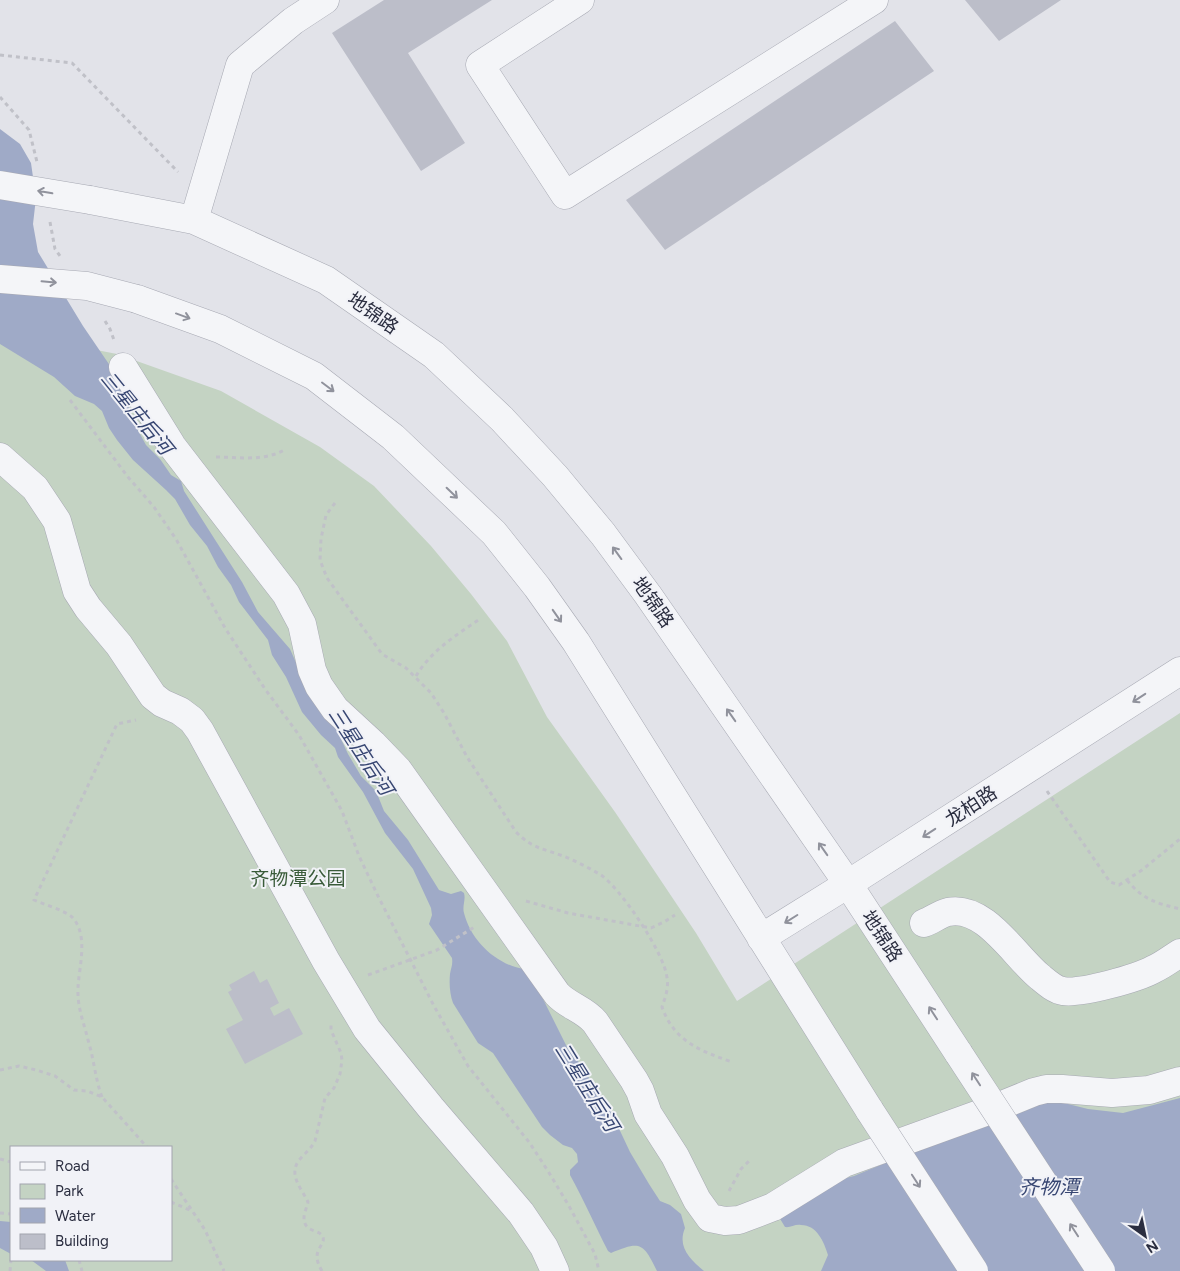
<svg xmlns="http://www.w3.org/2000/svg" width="1180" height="1271" font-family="Figtree,'Noto Sans SC',sans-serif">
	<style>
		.green { fill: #c4d3c3; fill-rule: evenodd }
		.water { fill: #9faac7 }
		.building { fill: #bcbec9 }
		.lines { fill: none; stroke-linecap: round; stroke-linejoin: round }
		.minor-casing { stroke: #a7a9b3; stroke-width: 29 }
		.path { stroke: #c0c1c8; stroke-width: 3; stroke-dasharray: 4 4; stroke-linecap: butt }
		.minor { stroke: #f4f5f8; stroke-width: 28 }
		.minor-bridge-casing { stroke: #a7a9b3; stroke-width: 29; stroke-linecap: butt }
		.minor-bridge { stroke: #f4f5f8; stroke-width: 28 }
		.oneway { stroke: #90929c }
		.labels { text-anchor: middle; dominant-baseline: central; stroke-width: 4; stroke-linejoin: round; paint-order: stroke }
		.street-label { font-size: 19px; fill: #2b2e40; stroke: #f1f2f7 }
		.park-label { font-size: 19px; fill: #395b39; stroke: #f1f2f7 }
		.water-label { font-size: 20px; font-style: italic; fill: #374672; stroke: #f1f2f7 }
	</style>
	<rect width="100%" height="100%" fill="#e2e3e9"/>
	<path class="green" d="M0,337l66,7 51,10 104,37 99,56 54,39 57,60 40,48 36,47 40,76 68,95 81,121 41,68 443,-288v558h-1180zM11,1147h160v113h-160z"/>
	<path class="water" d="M0,129l20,15 11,19 5,35 -3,26 5,28 45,74 32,47 8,15 11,35 12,22 14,14 11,16 10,6 3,10 58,91 16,30 32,37 11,25 32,48 15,32 13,22 15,15 8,20 24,29 31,50 12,4 10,-3 3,2c2,7 -2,13 0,20 7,28 32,51 59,56l15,20 30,60 10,12 20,31 8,9 24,51 19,32 11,17 10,4 11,9 4,14c-8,19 5,31 19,43h-47c-14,-29 -17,-30 -46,-18l-3,-2c-13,-25 -24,-51 -38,-76v-5l8,-8 -1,-8 -5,-6 -9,-3 -13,-10 -8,-8 -49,-74 -15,-10 -25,-40c-3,-8 -4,-19 -3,-29 1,-6 3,-9 2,-16l-23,-34 3,-9 -1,-7 -18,-39 -28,-36 -22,-41 -25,-35 -3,-9 -14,-13 -19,-23 -16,-35 -14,-22 -4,-15 -29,-38 -8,-17 -13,-18 -11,-21 -17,-21 -15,-26 -9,-9 -33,-30 -16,-20 -8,-12 -7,-17 -8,-7 -19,-8 -21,-19 -54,-33z
		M1180,1098v173h-359l7,-16c-4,-13 -11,-30 -27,-30 -6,-1 -11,3 -16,2l-6,-10 63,-38 12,-3 176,-73 22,-3 36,9 35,4z
		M0,1221l11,1v32l-11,-6z
		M31,1260h34l4,11h-23z"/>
	<path class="building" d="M384,0h108l-84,53 57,90 -44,28 -89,-138z
		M965,0h96l-62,41z
		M895,21l39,50 -269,179 -39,-50z
		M254,971l6,12 7,-4 12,24 -9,5 4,8 15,-8 14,26 -58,30 -19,-35 17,-9 -15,-28 4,-2 -3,-5z"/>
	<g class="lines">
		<defs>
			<path id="minor" d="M580,0l-100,65 85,130 309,-195
				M90,200l104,20 132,60 108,75 68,64 53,57 48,58 45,61 200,289 111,170
				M194,220l46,-155 53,-44 32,-21
				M137,299l83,30 94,47 79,61 101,96 43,54 39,55 294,469
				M123,367l49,79 114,148 16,30 10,46 7,16 16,23 38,35 25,26 159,224c11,12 27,15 38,28l39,58 6,11 8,23 27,42 22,44 13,18 15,3 14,-1 8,-3 26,-10 71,-44 141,-51 49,-20 12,-3h16l50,4 37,-3 31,-9
				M0,457l35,31 22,33 20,70 11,17 31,37 34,51 9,7 18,8 12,9 8,11 126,230 41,68 64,79 90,105 23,34 11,24
				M924,923c8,-3 16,-9 24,-11 37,-8 67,45 92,65 6,5 15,13 23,14 18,3 75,-13 91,-22 9,-4 18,-11 26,-16
				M761,938l87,-54 332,-213"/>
		</defs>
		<use href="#minor" class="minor-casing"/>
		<path class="path" d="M0,55l72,8 106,109
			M0,97l29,33 8,32
			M50,222l5,27 5,7
			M105,321l5,8 4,11
			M70,400l58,77 26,30 22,32 49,89 40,61 34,46 43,76 17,45 19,40 56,110 34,60 61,76 19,29 21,35 26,48 4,17
			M216,457c24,0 48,5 70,-8
			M335,503l-9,12 -5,24 -1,21 7,18 55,76 24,14 25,25 13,20 23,44 49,75c17,17 26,16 47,24 13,5 26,12 38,19 20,14 64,79 66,103 2,10 -2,20 -5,29 12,34 38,44 70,55
			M416,676c15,-25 40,-41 64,-57
			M1047,791l63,91 9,3 23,-15 38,-31
			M1127,880c16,20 29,23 53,29
			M526,901l42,12 83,15 13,-6 11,-7
			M368,975l69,-25 39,-24
			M0,1070l19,-4 17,4 19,6 19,14 13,1 15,6 45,50
			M102,1097c-7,-19 -8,-38 -14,-57 -4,-17 -11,-33 -10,-52 1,-22 11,-53 -6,-71 -6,-6 -29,-13 -38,-17l83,-176 19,-4
			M0,1159l11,3
			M171,1179l34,51 19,41
			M729,1191l12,-22 8,-8
			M171,1202l21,9
			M0,1213l11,1
			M79,1260l3,11
			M10,1271l1,-11
			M322,1271c-13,-21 4,-25 1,-34 -3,-8 -19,-4 -19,-19 0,-5 3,-11 4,-16 -6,-13 -21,-28 -8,-43 5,-6 11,-10 15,-18l10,-43 9,-10 6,-14 2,-14 -1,-7 -10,-23v-5"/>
		<use href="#minor" class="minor"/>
		<defs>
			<path id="minor-bridge" d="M0,185l90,15
				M0,279l87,7 50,13
				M959,1054l142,217
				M870,1111l104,160"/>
		</defs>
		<use href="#minor-bridge" class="minor-bridge-casing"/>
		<use href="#minor-bridge" class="minor-bridge"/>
	</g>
	<defs><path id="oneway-shaft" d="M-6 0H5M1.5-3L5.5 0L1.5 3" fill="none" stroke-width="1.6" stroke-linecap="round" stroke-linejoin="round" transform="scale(1.25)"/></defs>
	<g class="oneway">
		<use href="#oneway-shaft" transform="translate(45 192) rotate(-170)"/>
		<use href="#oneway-shaft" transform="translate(49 282) rotate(5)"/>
		<use href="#oneway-shaft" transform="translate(183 316) rotate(20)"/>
		<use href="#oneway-shaft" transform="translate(328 387) rotate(37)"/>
		<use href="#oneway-shaft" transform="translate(452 493) rotate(44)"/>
		<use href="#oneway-shaft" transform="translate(617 553) rotate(-126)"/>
		<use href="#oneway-shaft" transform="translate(557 616) rotate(55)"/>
		<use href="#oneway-shaft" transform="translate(1139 698) rotate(147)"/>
		<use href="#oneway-shaft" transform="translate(731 715) rotate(-125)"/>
		<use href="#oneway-shaft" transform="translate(929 833) rotate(147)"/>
		<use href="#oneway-shaft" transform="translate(823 849) rotate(-125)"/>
		<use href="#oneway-shaft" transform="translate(791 919) rotate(148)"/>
		<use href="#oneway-shaft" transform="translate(933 1013) rotate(-123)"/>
		<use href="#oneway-shaft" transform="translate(976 1079) rotate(-123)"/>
		<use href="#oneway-shaft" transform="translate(916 1181) rotate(57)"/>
		<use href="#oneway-shaft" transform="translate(1074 1230) rotate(-123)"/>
	</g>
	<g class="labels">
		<g class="street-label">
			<text transform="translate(373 313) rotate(35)">地锦路</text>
			<text transform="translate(653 602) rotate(55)">地锦路</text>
			<text transform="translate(971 806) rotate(-33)">龙柏路</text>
			<text transform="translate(882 936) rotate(57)">地锦路</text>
		</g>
		<g class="park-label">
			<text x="298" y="878">齐物潭公园</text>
		</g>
		<g class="water-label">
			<text transform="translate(137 413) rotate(51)">三星庄后河</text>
			<text transform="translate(361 751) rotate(57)">三星庄后河</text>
			<text transform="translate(587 1087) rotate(58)">三星庄后河</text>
			<text x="1049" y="1187">齐物潭</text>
		</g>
	</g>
	<rect x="10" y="1146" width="162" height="115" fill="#f1f2f7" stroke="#a2a4ae"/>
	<rect x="20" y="1162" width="25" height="8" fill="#f4f5f8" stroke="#a2a4ae"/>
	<text x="55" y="1171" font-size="15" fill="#2b2e40">Road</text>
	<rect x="20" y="1184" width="25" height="15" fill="#c4d3c3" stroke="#a2a4ae"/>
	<text x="55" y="1196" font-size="15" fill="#2b2e40">Park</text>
	<rect x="20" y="1208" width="25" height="15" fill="#9faac7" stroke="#a2a4ae"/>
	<text x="55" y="1221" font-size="15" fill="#2b2e40">Water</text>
	<rect x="20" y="1234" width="25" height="15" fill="#bcbec9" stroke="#a2a4ae"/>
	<text x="55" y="1246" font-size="15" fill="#2b2e40">Building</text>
	<g transform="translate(1145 1236) rotate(147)" stroke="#f1f2f7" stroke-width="4" paint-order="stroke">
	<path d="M0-4L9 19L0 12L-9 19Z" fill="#2b2e40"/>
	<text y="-8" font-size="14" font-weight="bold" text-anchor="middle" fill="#2b2e40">N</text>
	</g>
</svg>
